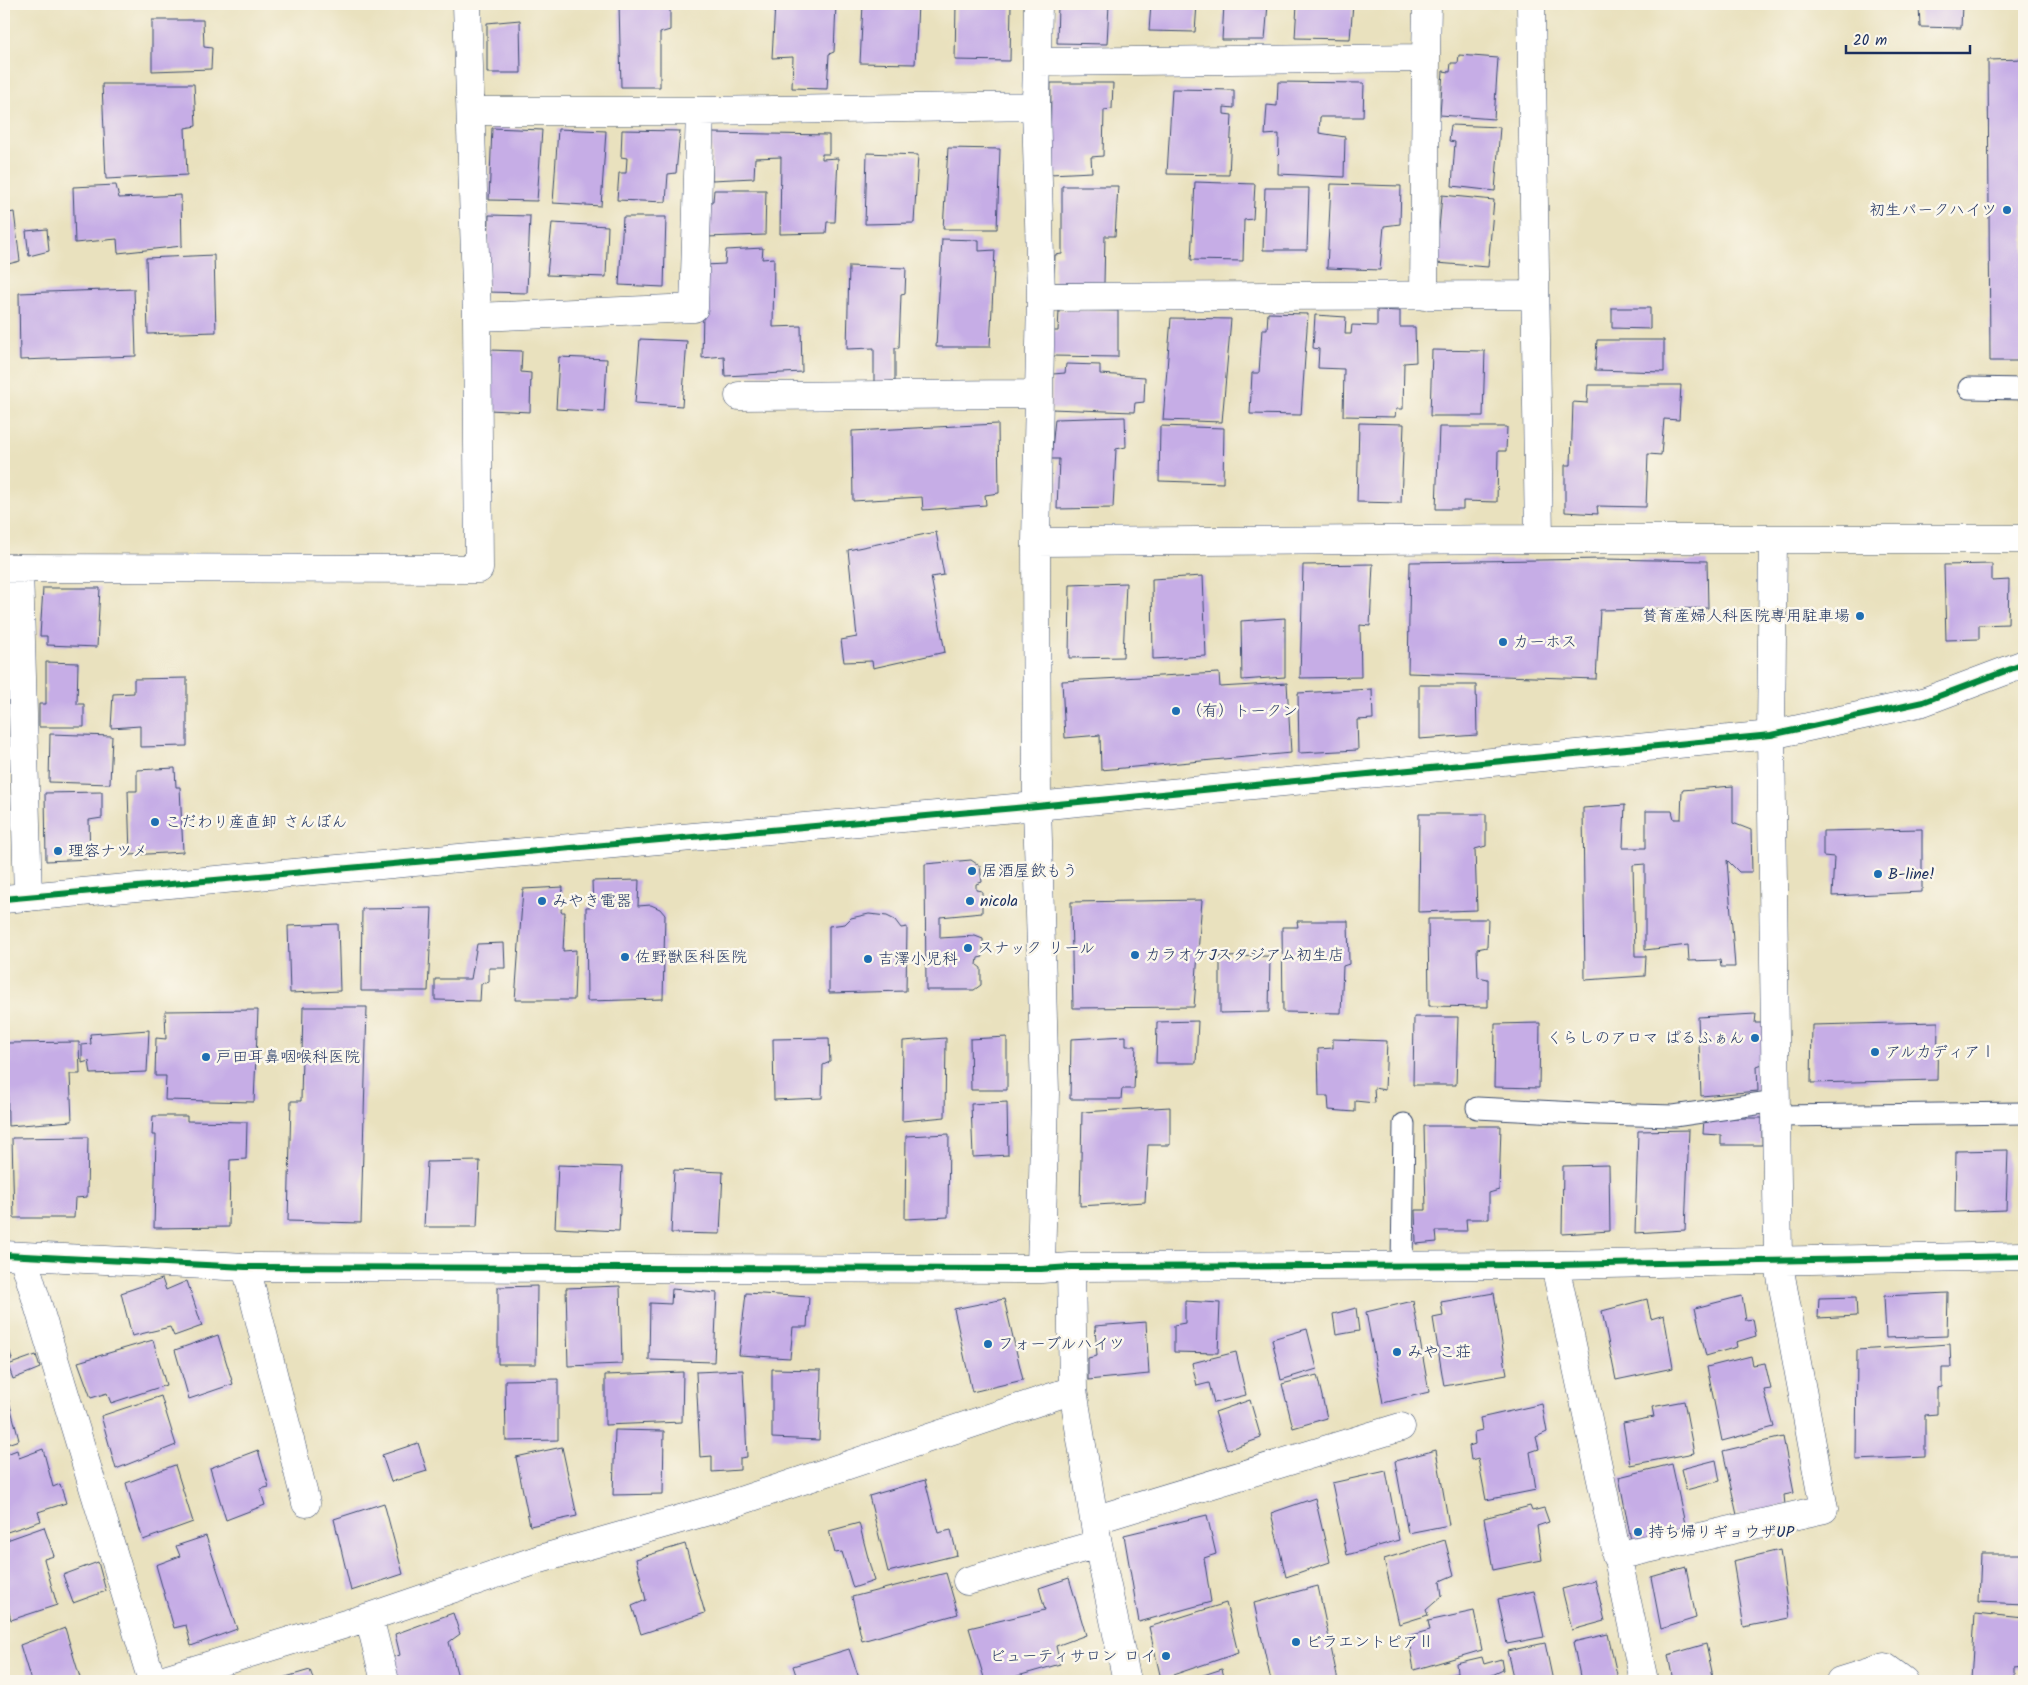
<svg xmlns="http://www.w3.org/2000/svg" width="2028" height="1685" font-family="Kalam,'Klee One',sans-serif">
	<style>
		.building { fill: #c6ade6 }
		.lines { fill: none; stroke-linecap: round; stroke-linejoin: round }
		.service-casing { stroke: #3a4a6c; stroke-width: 23 }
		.minor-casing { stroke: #3a4a6c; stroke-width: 29 }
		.tertiary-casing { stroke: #3a4a6c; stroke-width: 29 }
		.service { stroke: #fff; stroke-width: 21 }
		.minor { stroke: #fff; stroke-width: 28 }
		.tertiary { stroke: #fff; stroke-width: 28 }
		.cycleway-casing { stroke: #fbf7ec; stroke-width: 9 }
		.cycleway { stroke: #00873e; stroke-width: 6 }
		.poi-dot { fill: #1f6fb2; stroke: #fbf7ec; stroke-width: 2 }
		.labels { text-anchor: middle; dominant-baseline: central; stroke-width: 5; stroke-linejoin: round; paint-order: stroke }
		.poi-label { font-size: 16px; fill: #1b2f5e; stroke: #fbf7ec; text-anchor: start }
	</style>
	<rect width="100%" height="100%" fill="#fbf7ec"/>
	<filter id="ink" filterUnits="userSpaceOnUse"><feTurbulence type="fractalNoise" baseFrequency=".02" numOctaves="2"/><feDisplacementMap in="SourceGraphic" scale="10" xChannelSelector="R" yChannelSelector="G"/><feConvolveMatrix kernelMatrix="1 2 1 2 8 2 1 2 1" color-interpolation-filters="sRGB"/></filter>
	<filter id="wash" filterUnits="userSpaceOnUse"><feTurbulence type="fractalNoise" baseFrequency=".0096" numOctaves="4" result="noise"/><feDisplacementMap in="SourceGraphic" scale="20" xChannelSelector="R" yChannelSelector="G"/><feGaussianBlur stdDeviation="1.12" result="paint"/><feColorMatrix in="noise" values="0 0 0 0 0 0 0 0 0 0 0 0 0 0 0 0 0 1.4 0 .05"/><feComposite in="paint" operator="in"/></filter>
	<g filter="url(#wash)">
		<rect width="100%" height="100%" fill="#e9e1be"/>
		<g id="blocks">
			<path class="building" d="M619,4h51v26l-10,3v54h-39z
				M775,4h61l-2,48 -5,2 -2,35 -35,-1 1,-31 -21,1z
				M863,4h55l-3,60 -55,-1z
				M956,4h55l-1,57 -55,-1z
				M1058,4h51l-2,40 -50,-1z
				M1151,4h46l-2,28 -46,-1z
				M1224,4h44l-3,36h-43z
				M1297,4h56l-3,35 -55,-1z
				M1919,4h43l-1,24 -41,-1z
				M152,20h51l1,27 8,1 -1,21 -59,2z
				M520,20l1,53h-34v-50z
				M1459,55l39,3 -4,61 -54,-4 3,-44 7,1 1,-9h7z
				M2024,59v302h-34l-2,-301z
				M1278,82l86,1 -1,34h-43l-1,16 26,4 -1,40 -66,-3 1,-40 -14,1 2,-30 10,1z
				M1051,83h62l-1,26 -8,1 -1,46 -12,1 1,15 -42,2z
				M102,84h92l2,42 -11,2 2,47 -81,4z
				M1172,89l62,1v18l-10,-1v7l8,1 -3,60 -62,-1z
				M1451,125l49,2 -5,64 -43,-5 3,-44 -6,-1z
				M492,128l50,2 -5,71 -48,-1z
				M558,129l48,2 -5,75 -48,-3z
				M622,130l58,1 -4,42 -8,1 -2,28 -49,-2 2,-27h7l1,-15 -6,-1z
				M712,133l117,2v19h-7v5l16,-1 -3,64h-8l-1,11 -46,1 1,-77 -26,1 -1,20 -42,2z
				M948,148l52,1 -3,80h-54z
				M867,153l51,2 -4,68 -49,1z
				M1195,182l60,2 -2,35 -9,1 -1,41 -52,-1z
				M1331,184l70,2 -1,38 -16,2 -4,44 -53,-2z
				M116,185l3,13 62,-3 1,51 -64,7 -1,-14 -42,4 -2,-56z
				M1062,186h56l-3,50h-10l-1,47h-50l1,-28 7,-1z
				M1265,188h44l-2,62h-44z
				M714,190h52l-1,45 -59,2v-35l7,-1z
				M1442,195l52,5 -6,67 -52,-4z
				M14,212l6,49 -16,4v-51z
				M489,215l41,1 -3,77 -40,-1z
				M623,217h43l-2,70 -45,-2z
				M552,223l56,3 -2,51 -59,-2z
				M47,229l2,22 -20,5 -3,-25z
				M942,239l37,1v11l16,-1 -5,97h-54z
				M763,248l-1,11 12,-1 -1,69 28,-1 1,46 -77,4 -1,-20 -22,2 2,-93 21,-1 1,-14z
				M214,255l2,77 -68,2 -2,-76z
				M849,266l57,2 -1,26 -4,1 -2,53h-4v33l-21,1v-34l-27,1z
				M134,289l2,67 -116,4 -1,-67z
				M1612,308h38v21l-38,-1z
				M1059,310l59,1v46l-67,-1 1,-25h6z
				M1377,310l23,1v16h15l1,35 -12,1 -1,46h-7l-1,8 -52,-1 1,-47 -26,-1 1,-19 -6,-1 2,-33 31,2 -1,17h6l1,-9 25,1z
				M1268,313l40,1 -7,101 -51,-1 2,-41h7l3,-44h5z
				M1171,318l60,1 -9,103 -59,-2z
				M640,339l47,2 -5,65 -47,-3z
				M1597,340h67v32l-69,-2z
				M490,350l32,1 -1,21 10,1 -1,39 -41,-2z
				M1432,350l53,1 -2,65h-53z
				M559,357l48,2 -3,53 -48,-3z
				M1066,364l34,1v9l45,3 -1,25 -9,1 -1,9 -83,-3 2,-35 12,-1z
				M1588,385h93l-2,35 -15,-1 -3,36 -13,-1 -2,53 -49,-1 1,8 -33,-2v-47h6l2,-63 14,1z
				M1125,417l1,30 -10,2 -3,59 -56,1 2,-50h-8l4,-40z
				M1359,423l45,1 -3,79 -44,-1z
				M998,424l1,69 -14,2 1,10 -63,5 -1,-13 -69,4 -1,-70z
				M1160,426l64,2 -1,55 -64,-2z
				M1439,427h68l-1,24h-8l-1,51 -34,-1v8h-27z
				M936,532l8,43 -13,2 14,75 -72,16 -1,-7 -28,1 -3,-22 16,-3 -9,-87z
				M1604,559l103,2 1,47 -108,2 -4,69 -188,-6 2,-111z
				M1373,564l-3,62 -10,-1 1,52 -61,1 3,-113z
				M1992,564v17l17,-1 -1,44 -29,1v14l-33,1 -2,-75z
				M1203,576l3,80 -53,3 -1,-80z
				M1126,583l-3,74 -54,1 1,-73z
				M43,588h57l-3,59 -50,-2v-9h-7z
				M1285,618v59l-43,3 -1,-59z
				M46,662l32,1 -1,41h7v23h-45v-23h7z
				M1219,673l1,14 67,-4 4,70 -190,17 -1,-35 -35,3 -3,-57z
				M187,678v68l-47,1v-21l-29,2 2,-34 21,-1v-14z
				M1419,685h57l1,50 -58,4z
				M1372,689l1,30 -16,1 1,30 -59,3 -1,-60z
				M50,734l62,2 -2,48 -61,-2z
				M175,768l1,19h4l3,65 -53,3 -2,-64h9v-21z
				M1733,786v37l18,7 1,42h-13l-12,-12 8,107h-14l-1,-7 -31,1 -1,-16 -43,5v-86l-12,1 2,91h11l-1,20 -60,4 -2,-172 42,-3 -2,43h23v-37h26l2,8h7l1,-29z
				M102,792v26l-13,2 1,39 -44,2 -1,-68z
				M1419,814h67v32l-11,3 2,61 -59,2z
				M1922,829v63l-90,4 2,-39 -11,-1v-25z
				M971,860l9,6 2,16 -6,2v6l6,1v22l-42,4v21l35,-2 8,3v18l-5,1 -1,7 4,3v17l-7,5h-48l-1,-126z
				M639,880l-1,26 13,-1 9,4 5,6 -2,84 -76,2 -1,-94h7l-1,-26z
				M563,887l-2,25h4l-2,39 13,-1 -2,50h-59l8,-111z
				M1202,900l-8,107 -121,1 -2,-106z
				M432,908l-4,83h-67l1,-82z
				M869,914l18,2 8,4 6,8 6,-1 -1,64 -77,2v-67l16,-2 6,-6z
				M1428,919h60l-1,28 -10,2 1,28 10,2v28l-59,-1z
				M1297,921h51l1,43 -6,2 -2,47 -58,-1 -1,-85h16z
				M338,924l2,67 -50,2 -2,-67z
				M504,943l1,25h-16v14l-8,2 -1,17 -45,-1v-21h36l6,-35z
				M1270,956l-1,56 -49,1v-56z
				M303,1007h64l-6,216 -73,-2 3,-120h10z
				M258,1010l-4,92 -89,-2 1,-24h-11l1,-38 10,1 -1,-28z
				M1756,1014l-1,9h10v40l-8,3 1,25 -57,5 -3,-79z
				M1414,1017h44l-2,68h-43z
				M1198,1021l-2,42h-40l1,-41z
				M1938,1022l-1,58 -126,3 1,-58z
				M1540,1023l-1,65 -45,-1 1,-63z
				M149,1030l-2,42 -56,2 -2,-13 -7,2v-18l9,-1 -1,-10z
				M1126,1036v10h10l-2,43h-12l-1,10h-51l1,-60z
				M1007,1037v53h-36l-1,-51z
				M829,1038l1,24 -7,3 -1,33 -48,2 -1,-61z
				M946,1038l-1,79 -43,4 1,-80z
				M1333,1039l54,2 -2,49 -11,-2 1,15 -20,-2v11l-26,-2 -1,-14h-9l-1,-47 15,-1z
				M79,1042l1,32h-10l2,47 -64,5 -1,-83z
				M1007,1102l1,53 -35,2 -2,-53z
				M1170,1107v38h-22l-3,57 -65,4 2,-94z
				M153,1116h34v5l60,1 -1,37 -16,1 -1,67 -75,1 2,-93h-4z
				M1704,1118h58v27h-41v-10l-18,-1z
				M1424,1126h77l-2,64 -10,3v26h-23l1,12h-31l1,11 -21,2 -1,-34h11z
				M1689,1130l-4,100 -50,3 3,-102z
				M949,1134l-1,83 -43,2 1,-83z
				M88,1137l-1,60 -12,1 -1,20h-60l-2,-80z
				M2008,1150l-2,60 -51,2 1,-61z
				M480,1161l-3,66h-53l3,-65z
				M558,1165l64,2 -3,64 -64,-3z
				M1609,1165l1,66 -48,3 1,-68z
				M674,1170l49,2 -3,62 -49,-1z
				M162,1279l4,11 21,-9 15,45 -28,10 -4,-9 -38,9 -11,-43z
				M537,1286l-1,78h-38v-77z
				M620,1286l2,78 -54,2 -2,-78z
				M672,1289l45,4 -3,69 -65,-2 1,-57 21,1z
				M746,1293l63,4 -2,30h-14l-3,31 -51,-3z
				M1494,1293l13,82 -63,11 -11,-68 10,-2 -2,-14z
				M1948,1293l-1,43 -61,2 -2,-42z
				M1742,1296l4,24 7,-1 3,17 -20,6 1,5 -31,9 -11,-48z
				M1856,1297l1,19 -39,2 1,-20z
				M1004,1299l19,81 -51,12 -18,-83z
				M1647,1299l4,20 13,-4 9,53 -57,12 -14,-69z
				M1185,1301l35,2 -2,50 -44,-1v-27l11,-2z
				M1413,1301l16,91 -46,11 -17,-91z
				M1356,1308l3,23 -23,4 -3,-21z
				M1146,1322l3,52 -61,6v-22l9,-2 -2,-30z
				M1307,1329l10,40 -36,11 -9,-41z
				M4,1332l8,27 -8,2z
				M218,1335l15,49 -44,15 -14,-49z
				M153,1340l13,45 -55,18 -4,-10 -16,5 -13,-36z
				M1950,1344l1,24h-9v19l-5,1v26l-12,1v42l-69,3 1,-110z
				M1236,1352l10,43 -32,8 -5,-20 -12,3 -5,-23z
				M36,1355l4,13 -27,11 -5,-14z
				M1751,1356l2,9 12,-2 6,26 -7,1 10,37 -52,14 -15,-74z
				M772,1369l49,1 -2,70 -47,-2z
				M743,1370l4,87 -7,1v12l-28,2v-16l-12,1 -4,-85z
				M683,1372l-1,50 -77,3v-50z
				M1317,1375l10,43 -34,10 -11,-44z
				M558,1379v61l-52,1 -1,-61z
				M4,1386h1l14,54 -15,5z
				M161,1396l15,49 -60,24 -15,-53z
				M1250,1400l11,38 -34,12 -12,-38z
				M1684,1401l10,52 -64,12 -7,-42 31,-6 -2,-10z
				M1542,1404l5,28 -11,5 3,12 -9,3 6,38 -50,10 -8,-42 -7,2 -2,-14 6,-2 -1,-12 8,-2 -2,-12z
				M615,1430l49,1 -1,63 -50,1z
				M1783,1437l11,56 -10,2 1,10 -48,10 -14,-64z
				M418,1443l9,28 -36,11 -9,-27z
				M562,1447l15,69 -47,10 -14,-69z
				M43,1449l10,38 7,-3 6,19 -28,9 3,9 -37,12v-78l13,-5 2,8z
				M258,1450l11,37 -9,2 5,16 -39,15 -16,-52z
				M1436,1450l13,75 -41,8 -13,-72z
				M1716,1460l4,21 -34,9 -5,-21z
				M1672,1464l15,69 -55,13 -13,-69z
				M175,1465l18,57 -50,18 -17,-57z
				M1386,1471l13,69 -52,15 -15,-72z
				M925,1480l13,53 13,-3 6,25 -69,17 -19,-76z
				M1315,1498l15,64 -44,15 -15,-64z
				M384,1503l19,71 -52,17 -17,-72z
				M1530,1506l2,5 12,-3 5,14 -12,4 5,34 -49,10 -9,-52z
				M1207,1515l9,39 -12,4 7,44 -72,20 -15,-87z
				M859,1523l15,58 -21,7 -11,-36 -7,1 -6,-22z
				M44,1527l10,29 -10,3 13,46 -46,15 -7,-26v-53z
				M206,1536l31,93 -46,17 -5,-21 -12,3 -18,-63 24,-9 -4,-10z
				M1445,1540l9,35 -14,6 2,15 -16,14 2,5 -29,9 -15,-65z
				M685,1544l20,69 -64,21 -9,-28 14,-6 -10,-41z
				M1780,1550l9,68 -45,9 -11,-66z
				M1981,1554h43v50l-45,-2z
				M98,1562l8,29 -33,12 -10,-28z
				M1686,1567l10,51 -35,11 -10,-52z
				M946,1573l12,41 -96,27 -10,-44z
				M1069,1578l17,57 -30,11 4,18 -60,17h-15l-16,-53 76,-18 -6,-22z
				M1595,1580l10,41 -33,9 -10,-41z
				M1318,1586l20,95h-67l-17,-78z
				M1534,1591l10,46 -37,7 -9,-45z
				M1226,1603l12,50 -77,26 -12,-52z
				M1474,1611l8,39 -68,20 -6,-34 22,-6 -2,-9z
				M453,1613l7,21 -11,8 10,39h-68l-6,-21 15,-5 -5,-21z
				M1975,1613l49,5v49l-10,1v13h-43z
				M65,1628l16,53h-50l-11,-36z
				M1608,1634l10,45 -8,2h-29l-8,-39z
				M1545,1643l8,38h-39l-7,-30z
				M1706,1644l8,37h-41l-5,-26z
				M849,1649l11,32h-62l-5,-15z
				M1482,1657l2,7 17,-5 2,11 -15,7 1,4h-45l-1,-4 14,-4 -1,-10z
				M1222,1669l3,12h-40z
				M310,1670l4,11h-42z"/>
		</g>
	</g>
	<g filter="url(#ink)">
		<use href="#blocks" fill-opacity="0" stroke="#3a4a6c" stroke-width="1"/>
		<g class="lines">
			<defs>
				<path id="service" d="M1969,388l55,1
					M1477,1108l121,6 76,2 102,-15
					M1777,1116l247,-3
					M1402,1265l2,-141"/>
				<path id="minor" d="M1038,4l-2,102 5,191 -5,245 1,264 8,286 -4,177
					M1531,4l8,535
					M1038,62l388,-4 1,-54
					M471,111h229l336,-5
					M1424,296l2,-238
					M1041,297l494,-2
					M477,317l217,-9 6,-197
					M739,396l300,-2
					M1036,542l503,-3h485
					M4,568l475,1 -2,-252 -10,-313
					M19,568l9,329
					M4,1255l242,12 795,2 30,-2 484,-2 469,-9
					M23,1256l129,425
					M1555,1265l89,416
					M246,1267l60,236
					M1071,1267l2,123 25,154 29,137
					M1094,1520l307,-93
					M1616,1556l208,-47 -46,-249 -7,-525 2,-196
					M967,1581l131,-37
					M369,1617l16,64
					M158,1681l211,-64 171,-58 179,-51 354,-118
					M1840,1681l45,-14 19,14"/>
				<path id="tertiary" d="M4,899l1033,-93 734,-71 152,-33 101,-38"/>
			</defs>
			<use href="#service" class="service-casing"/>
			<use href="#minor" class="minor-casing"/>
			<use href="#tertiary" class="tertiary-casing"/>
			<use href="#service" class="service"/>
			<use href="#minor" class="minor"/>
			<use href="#tertiary" class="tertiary"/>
			<defs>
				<path id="cycleway" d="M4,899l1033,-93 734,-71 152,-33 101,-38
					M4,1255l242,12 795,2 30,-2 484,-2 469,-9"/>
			</defs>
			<use href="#cycleway" class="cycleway-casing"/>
			<use href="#cycleway" class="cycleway"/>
		</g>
	</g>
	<g class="poi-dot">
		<circle cx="2007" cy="210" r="5"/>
		<circle cx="1860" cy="616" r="5"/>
		<circle cx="1503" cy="642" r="5"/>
		<circle cx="1176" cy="711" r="5"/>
		<circle cx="155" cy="822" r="5"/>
		<circle cx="58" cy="851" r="5"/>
		<circle cx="972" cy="871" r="5"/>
		<circle cx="1878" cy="874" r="5"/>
		<circle cx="542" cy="901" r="5"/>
		<circle cx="970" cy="901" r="5"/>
		<circle cx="968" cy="948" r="5"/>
		<circle cx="1135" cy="955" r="5"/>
		<circle cx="625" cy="957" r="5"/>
		<circle cx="868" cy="959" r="5"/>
		<circle cx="1755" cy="1038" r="5"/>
		<circle cx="1875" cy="1052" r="5"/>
		<circle cx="206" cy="1057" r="5"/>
		<circle cx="988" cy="1344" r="5"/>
		<circle cx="1397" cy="1352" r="5"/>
		<circle cx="1638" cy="1532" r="5"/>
		<circle cx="1296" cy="1642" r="5"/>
		<circle cx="1166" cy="1656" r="5"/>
	</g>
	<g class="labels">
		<g class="poi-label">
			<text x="1997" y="210" text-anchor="end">初生パークハイツ</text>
			<text x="1850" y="616" text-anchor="end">賛育産婦人科医院専用駐車場</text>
			<text x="1513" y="642">カーホス</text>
			<text x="1186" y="711">（有）トークン</text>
			<text x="165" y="822">こだわり産直卸 さんぼん</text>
			<text x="68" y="851">理容ナツメ</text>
			<text x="982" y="871">居酒屋飲もう</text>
			<text x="1888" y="874">B-line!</text>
			<text x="552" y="901">みやき電器</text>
			<text x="980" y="901">nicola</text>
			<text x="978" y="948">スナック リール</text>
			<text x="1145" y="955">カラオケJスタジアム初生店</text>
			<text x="635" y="957">佐野獣医科医院</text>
			<text x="878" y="959">吉澤小児科</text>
			<text x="1745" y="1038" text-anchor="end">くらしのアロマ ぱるふぁん</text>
			<text x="1885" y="1052">アルカディアⅠ</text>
			<text x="216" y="1057">戸田耳鼻咽喉科医院</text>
			<text x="998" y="1344">フォーブルハイツ</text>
			<text x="1407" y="1352">みやこ荘</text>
			<text x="1648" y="1532">持ち帰りギョウザUP</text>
			<text x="1306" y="1642">ビラエントピアⅡ</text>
			<text x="1156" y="1656" text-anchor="end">ビューティサロン ロイ</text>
		</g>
	</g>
	<rect width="2028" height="1685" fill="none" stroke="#fbf7ec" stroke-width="20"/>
	<path d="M1846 45v8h124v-8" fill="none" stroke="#1b2f5e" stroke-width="2.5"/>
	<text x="1853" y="45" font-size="15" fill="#1b2f5e" stroke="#fbf7ec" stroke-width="4" paint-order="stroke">20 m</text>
</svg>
